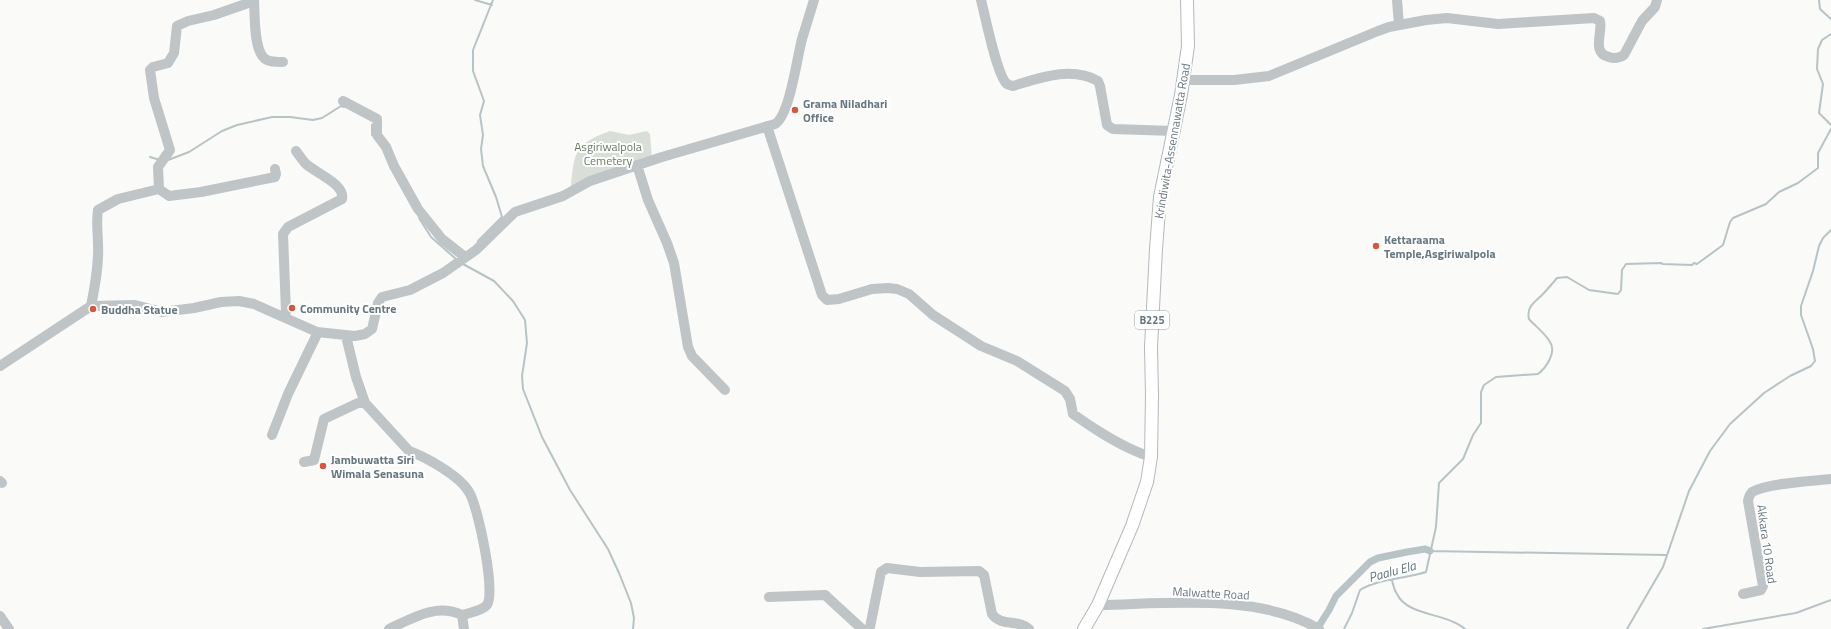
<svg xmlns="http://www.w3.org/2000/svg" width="1831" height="629" font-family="'Titillium Web',sans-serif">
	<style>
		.green { fill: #daded8 }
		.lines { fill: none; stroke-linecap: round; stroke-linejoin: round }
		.stream { stroke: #b8c3c6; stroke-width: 2 }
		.canal { stroke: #b8c3c6; stroke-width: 7 }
		.major-casing { stroke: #b3b9bc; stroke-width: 14 }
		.minor { stroke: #bfc4c7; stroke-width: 10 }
		.major { stroke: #fff; stroke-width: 12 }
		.poi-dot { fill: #d3593f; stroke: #fff; stroke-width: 1.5 }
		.labels { text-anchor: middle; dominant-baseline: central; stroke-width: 4; stroke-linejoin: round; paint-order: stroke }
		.shield { fill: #fff; stroke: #95a0a6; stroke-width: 1 }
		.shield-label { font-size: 11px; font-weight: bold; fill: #677780 }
		.poi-label { font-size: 12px; font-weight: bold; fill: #677780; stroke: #fff; text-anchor: start }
		.street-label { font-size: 12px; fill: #677780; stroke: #fff }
		.park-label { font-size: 12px; fill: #6a7966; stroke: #fff }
		.water-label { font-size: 13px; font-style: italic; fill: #637579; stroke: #fff }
	</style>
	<rect width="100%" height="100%" fill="#fafaf8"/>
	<path class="green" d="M610,131l19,4 18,-4 3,3 2,25 -81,27c3,-36 5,-42 39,-55z"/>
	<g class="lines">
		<path class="stream" d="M475,0l17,5
			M1819,0l1,9 11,10
			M1831,34l-9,6 -4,9 -1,20 6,15 -4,29 12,12
			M372,125v10
			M150,157l10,3
			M168,160l21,-8 33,-21 15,-6 35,-8h18l23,3 9,-2 19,-12 3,1
			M419,218l12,19 25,22
			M478,241l24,-24 -6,-20 -13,-31 -2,-17 2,-14 -3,-20 4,-14 -11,-30v-21l20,-50
			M463,264l31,17 19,20 12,19 2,23 -5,33 1,13 19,48 28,53 38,59 11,24 12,30 3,15 -1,11
			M1430,551l236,4
			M1392,580c1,4 2,10 5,14 10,22 50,19 68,35
			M1344,629l8,-16 8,-23c20,-12 45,-11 66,-18l10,-45 3,-44 24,-24 10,-24 8,-12v-31l3,-7 12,-8 42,-3c8,-6 19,-22 12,-32 -5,-9 -15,-16 -21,-23 -3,-12 6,-17 13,-24 5,-5 10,-11 15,-17l10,-1 22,13 29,4 3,-4 1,-20 4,-6 35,-1 2,1 29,1 2,-2 3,1 26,-19 7,-23 3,-4 33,-14 13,-12 19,-9 20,-15v-15l13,-24
			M1627,629l36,-62 26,-76 21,-40 20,-27 34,-31 26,-17 21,-10 4,-5 -2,-12 -12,-34v-9l12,-35 6,-25 4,-8 8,-8
			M1703,629l93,-16 35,-13"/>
		<path class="canal" d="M1317,629l12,-19 7,-14 34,-34 8,-4 29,-6 18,-3 5,2"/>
		<defs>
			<path id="major" d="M1084,629l14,-24 34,-79 15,-44 4,-25 1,-62 -1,-48 5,-98 4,-52 21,-102 7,-49 -1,-46"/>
		</defs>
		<use href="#major" class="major-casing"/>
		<path class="minor" d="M254,0c1,14 -1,54 13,60 4,2 11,2 16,2
			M981,0c4,15 16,76 26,84 1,1 4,1 6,2 27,-8 58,-20 85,-5l2,5 7,39 6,4 61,2
			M1397,0l2,25
			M254,1l-40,14 -26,6 -11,5 -3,27 -6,10 -15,4 -3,3 4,28 16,52 -12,17 1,22 10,7 32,-4 74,-15 1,-3 -1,-5
			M1183,80h51l35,-4 109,-45 11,-4 37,-7 21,-2 51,6 96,-6 6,3c3,11 -9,32 9,36 5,2 10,1 15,-2l18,-34 13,-14 2,-7
			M343,101l34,18v16l9,12 8,19 24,43 24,30 23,18
			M767,126l55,169 5,5 12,-1 33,-10 16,-1 9,1 12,5 24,21 48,31 36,15 48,30 5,8 3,15c24,17 50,34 78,43
			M637,165l11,35 19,43 7,20 14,84 4,9 33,34
			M91,306c4,-20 8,-41 7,-62 0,-12 -2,-21 0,-34l20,-11 41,-10
			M284,317l2,-5 -3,-78 5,-7 54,-28c3,-15 -26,-26 -36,-35 -4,-4 -7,-9 -10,-13
			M346,336l10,41 9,26 44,48c17,6 51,25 60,41 9,14 27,100 18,113 -5,6 -18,8 -25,10 -26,-12 -49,3 -73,14
			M0,366l91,-60 44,-1 27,7 32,-4 27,-6 18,-1 15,3 63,28 38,4 10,-2 7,-5 6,-26 4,-6 28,-7 33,-17 33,-23 39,-38 48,-16 27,-15 72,-24 113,-33c15,-9 22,-67 27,-85 4,-13 8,-26 12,-39
			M272,435l16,-41 30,-62
			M304,462l10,-2 10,-41 34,-16h7
			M0,481l2,2
			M1743,594l18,-4 2,-4 -15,-85c1,-4 1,-6 4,-9 15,-9 60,-11 79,-13
			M769,597l56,-2 37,34
			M1098,605c68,-1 161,-12 221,24
			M462,615l2,14
			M0,616l9,13
			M868,629l2,-2 11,-55 6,-4 33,4 59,-1 5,4 8,39c9,13 27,5 37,15"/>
		<use href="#major" class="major"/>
	</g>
	<g class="poi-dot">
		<circle cx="795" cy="110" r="4"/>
		<circle cx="1376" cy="246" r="4"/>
		<circle cx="292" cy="308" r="4"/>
		<circle cx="93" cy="309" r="4"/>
		<circle cx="323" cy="466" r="4"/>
	</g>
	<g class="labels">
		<rect class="shield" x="1135" y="311" width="34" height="18" rx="3"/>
		<g class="shield-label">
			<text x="1152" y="320">B225</text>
		</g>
		<g class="poi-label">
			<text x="803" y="103">Grama Niladhari<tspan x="803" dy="14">Office</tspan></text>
			<text x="1384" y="239">Kettaraama<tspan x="1384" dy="14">Temple,Asgiriwalpola</tspan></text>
			<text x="300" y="308">Community Centre</text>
			<text x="101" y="309">Buddha Statue</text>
			<text x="331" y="459">Jambuwatta Siri<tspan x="331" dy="14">Wimala Senasuna</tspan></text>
		</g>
		<g class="street-label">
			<text transform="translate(1172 141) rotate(-80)">Krindiwita-Assennawatta Road</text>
			<text transform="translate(1767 544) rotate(82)">Akkara 10 Road</text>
			<text transform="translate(1211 593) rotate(3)">Malwatte Road</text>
		</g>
		<g class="park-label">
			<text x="608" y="146">Asgiriwalpola<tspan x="608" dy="14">Cemetery</tspan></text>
		</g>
		<g class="water-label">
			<text transform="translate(1392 571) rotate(-15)">Paalu Ela</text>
		</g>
	</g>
</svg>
